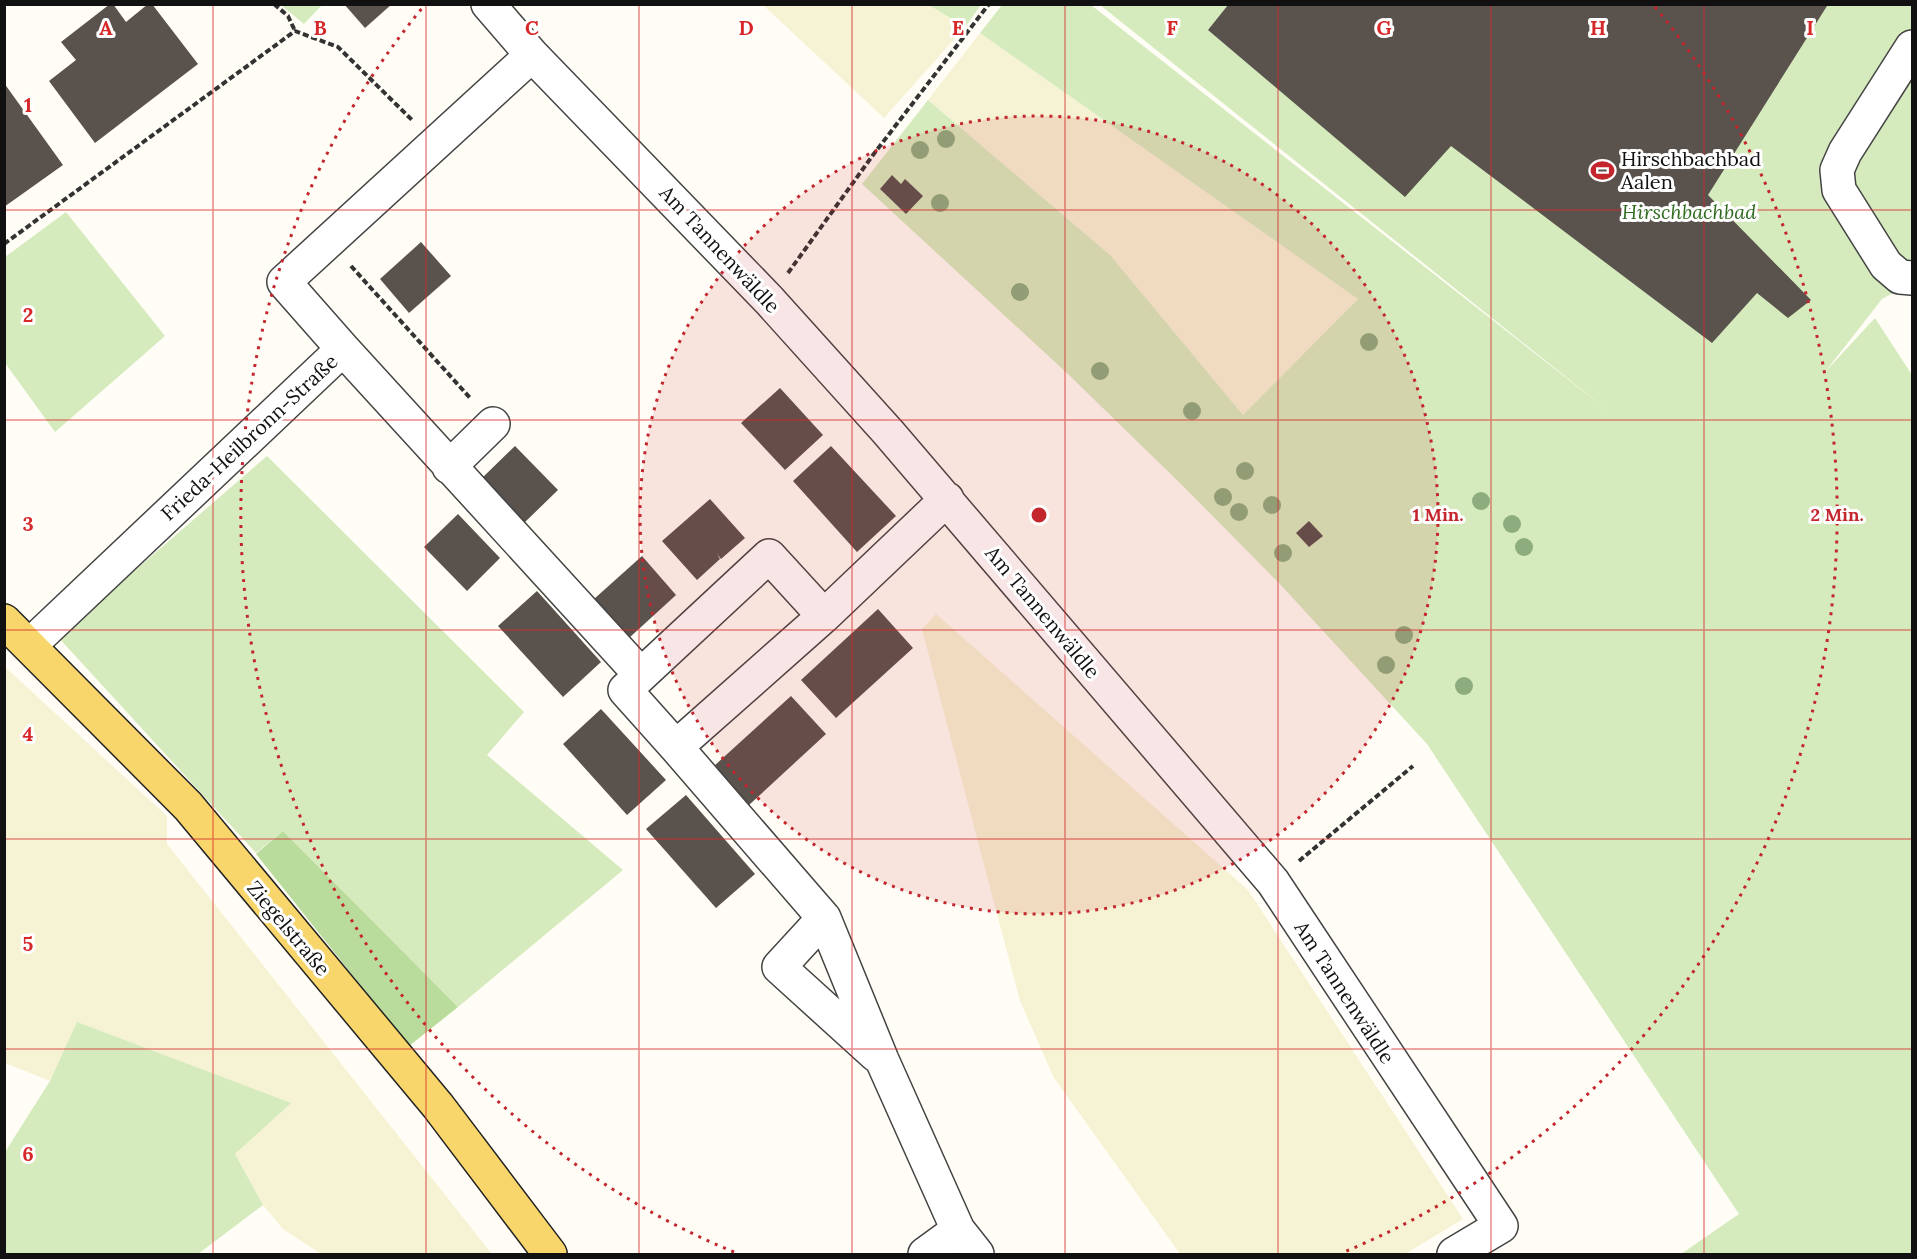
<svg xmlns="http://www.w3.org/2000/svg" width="1917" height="1259" font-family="Lora,serif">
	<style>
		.farmland { fill: #f6f3d4 }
		.green { fill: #d5ebbd }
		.forest { fill: #b9dc9c }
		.building { fill: #5a524d }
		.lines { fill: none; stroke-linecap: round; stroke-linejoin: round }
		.minor-casing { stroke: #444; stroke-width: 36 }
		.major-casing { stroke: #222; stroke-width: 36 }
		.path { stroke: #333; stroke-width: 4; stroke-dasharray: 6 3; stroke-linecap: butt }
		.minor { stroke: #fff; stroke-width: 33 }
		.major { stroke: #f9d66b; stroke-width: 33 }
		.tree { fill: #8dad7f }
		.grid { fill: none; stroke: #d62828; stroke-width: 1.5; stroke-opacity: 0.55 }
		.ring { fill: none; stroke: #c4262e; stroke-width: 3; stroke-dasharray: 3 6 }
		.labels { text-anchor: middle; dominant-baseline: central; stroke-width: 6; stroke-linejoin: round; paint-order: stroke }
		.poi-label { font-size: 20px; fill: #111; stroke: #fff; text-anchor: start }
		.park-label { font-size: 20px; font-style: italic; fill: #2f6b1f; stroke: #fff }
		.street-label { font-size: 20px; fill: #111; stroke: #fff }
		.grid-label { font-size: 20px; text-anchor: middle; font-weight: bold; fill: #d62828; stroke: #fff; stroke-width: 6; stroke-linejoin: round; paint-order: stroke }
		.centre { fill: #c4262e; stroke: #fff; stroke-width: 3 }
		.ring-label { font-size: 18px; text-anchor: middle; font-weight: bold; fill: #c4262e; stroke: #fff; stroke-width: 6; stroke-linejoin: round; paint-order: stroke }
	</style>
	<rect width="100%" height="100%" fill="#fffdf5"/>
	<path class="farmland" d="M763,5h166l36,22 -81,91z
		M980,33l378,266 -115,116 -133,-160 -182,-155z
		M936,614l312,276 215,329 -58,35h-225l-126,-176 -34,-77 -98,-372z
		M4,666l163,150v28l325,410h-171l-38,-25 -20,-24 -28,-51 55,-51 -212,-80 -28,58 -45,-18z"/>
	<path class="green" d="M281,5h41l-18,19z
		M929,5h52l-16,22z
		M1002,5h89l520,408 -511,-408h812v278l-30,16 -57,73 50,-54 37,57v879h-231l58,-40 -312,-470 -148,-161 -96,-97 -114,-111 -207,-191 66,-84 182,155 133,160 115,-116 -378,-266z
		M66,212l99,124 -110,96 -50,-69v-106z
		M267,456l257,256 -37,43 136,115 -165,137 -175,-176 -27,22 -198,-216z
		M77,1022l214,81 -56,51 28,51 -65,49h-193v-102l45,-71z"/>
	<path class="forest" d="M283,831l175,176 -49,39 -153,-192z"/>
	<path class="building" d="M110,4h3l13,18 22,-18h4l46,60 -103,79 -46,-62 27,-21 -15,-18z
		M344,4h48l-27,24z
		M1228,5h596l3,1 -119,189 103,105 -23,18 -31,-25 -45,50 -261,-197 -46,51 -197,-167z
		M4,83l59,82 -59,42z
		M892,175l9,9 4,-5 18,17 -17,18 -26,-25z
		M421,242l30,34 -42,37 -29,-34z
		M780,388l43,47 -38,35 -44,-47z
		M515,446l43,44 -35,34 -43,-44z
		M831,446l65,70 -39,36 -64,-71z
		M710,499l35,39 -24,21 -4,-5 3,5 -23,21 -35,-39z
		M458,514l42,44 -33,33 -43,-44z
		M1309,521l14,15 -14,11 -13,-14z
		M642,556l34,39 -47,43 -35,-39z
		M537,591l64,71 -38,35 -65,-71z
		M878,609l35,39 -77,70 -35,-38z
		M791,696l35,38 -77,71 -35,-39z
		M601,709l65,71 -39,35 -64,-71z
		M686,795l69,79 -39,34 -70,-79z"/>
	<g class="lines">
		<defs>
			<path id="minor" d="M488,4l44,51 237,245 119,132 385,450 228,344 -47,28
				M1912,47l-67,105 -8,18 2,20 47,75 14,12 12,1
				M343,349l298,326
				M449,467l44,-43
				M824,616l-55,-60 -144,134 51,57 148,-131 123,-117
				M30,645l313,-296 -59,-67 248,-227
				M676,747l148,171 58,142 76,170
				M824,918l-45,49 97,88
				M925,1254l33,-24 19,24"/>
			<path id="major" d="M4,621l184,185 250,300 112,148"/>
		</defs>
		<use href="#minor" class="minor-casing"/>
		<use href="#major" class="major-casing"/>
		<path class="path" d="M274,4l14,12 7,15
			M4,244l291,-213 43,16 74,73
			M351,266l120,133
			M788,273l85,-118 116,-151
			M1299,861l114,-95"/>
		<use href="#minor" class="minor"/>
		<use href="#major" class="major"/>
	</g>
	<g class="tree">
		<circle cx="946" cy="139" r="9"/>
		<circle cx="920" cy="150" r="9"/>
		<circle cx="940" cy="203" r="9"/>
		<circle cx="1020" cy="292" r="9"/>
		<circle cx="1369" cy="342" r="9"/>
		<circle cx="1100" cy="371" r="9"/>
		<circle cx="1192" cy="411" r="9"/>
		<circle cx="1245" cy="471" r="9"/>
		<circle cx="1223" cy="497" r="9"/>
		<circle cx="1481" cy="501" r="9"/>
		<circle cx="1272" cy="505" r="9"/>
		<circle cx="1239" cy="512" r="9"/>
		<circle cx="1512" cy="524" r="9"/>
		<circle cx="1524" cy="547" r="9"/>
		<circle cx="1283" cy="553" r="9"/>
		<circle cx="1404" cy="635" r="9"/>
		<circle cx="1386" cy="665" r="9"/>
		<circle cx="1464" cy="686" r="9"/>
	</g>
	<path class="grid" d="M213,4v1250M426,4v1250M639,4v1250M852,4v1250M1065,4v1250M1278,4v1250M1491,4v1250M1704,4v1250M4,210h1908M4,420h1908M4,630h1908M4,839h1908M4,1049h1908"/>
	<circle cx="1039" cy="515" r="399" fill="#c4262e" fill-opacity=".12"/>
	<g class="ring">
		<circle cx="1039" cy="515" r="399"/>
		<path d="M734 1252A798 798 0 0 1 423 7M1655 7A798 798 0 0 1 1344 1252"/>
	</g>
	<defs>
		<symbol id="stadium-bare" viewBox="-9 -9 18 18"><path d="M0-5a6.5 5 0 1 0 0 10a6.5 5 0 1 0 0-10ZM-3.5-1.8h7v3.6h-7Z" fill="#c4262e" stroke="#fff" stroke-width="2.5" paint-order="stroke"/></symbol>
	</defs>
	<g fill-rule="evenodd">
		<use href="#stadium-bare" x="1586" y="154" width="33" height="33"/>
	</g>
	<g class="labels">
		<g class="poi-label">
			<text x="1621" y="158">Hirschbachbad<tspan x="1621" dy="23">Aalen</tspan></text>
		</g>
		<g class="park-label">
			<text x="1689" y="211">Hirschbachbad</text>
		</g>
		<g class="street-label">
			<text transform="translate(720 249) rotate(47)">Am Tannenwäldle</text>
			<text transform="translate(249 437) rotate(-43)">Frieda-Heilbronn-Straße</text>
			<text transform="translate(1043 612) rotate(50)">Am Tannenwäldle</text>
			<text transform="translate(289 928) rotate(50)">Ziegelstraße</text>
			<text transform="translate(1345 992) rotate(57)">Am Tannenwäldle</text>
		</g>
	</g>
	<g class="grid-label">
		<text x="106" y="35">A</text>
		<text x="320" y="35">B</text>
		<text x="532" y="35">C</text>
		<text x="746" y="35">D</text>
		<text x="958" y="35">E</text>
		<text x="1172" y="35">F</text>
		<text x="1384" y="35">G</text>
		<text x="1598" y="35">H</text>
		<text x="1810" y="35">I</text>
		<text x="28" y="112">1</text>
		<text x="28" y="322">2</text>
		<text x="28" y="531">3</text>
		<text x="28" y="741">4</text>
		<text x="28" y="951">5</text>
		<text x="28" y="1161">6</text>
	</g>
	<circle cx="1039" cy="515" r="9" class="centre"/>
	<g class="ring-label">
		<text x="1438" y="521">1 Min.</text>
		<text x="1837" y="521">2 Min.</text>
	</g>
	<rect width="1917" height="1259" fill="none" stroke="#111111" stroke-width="12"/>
</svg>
